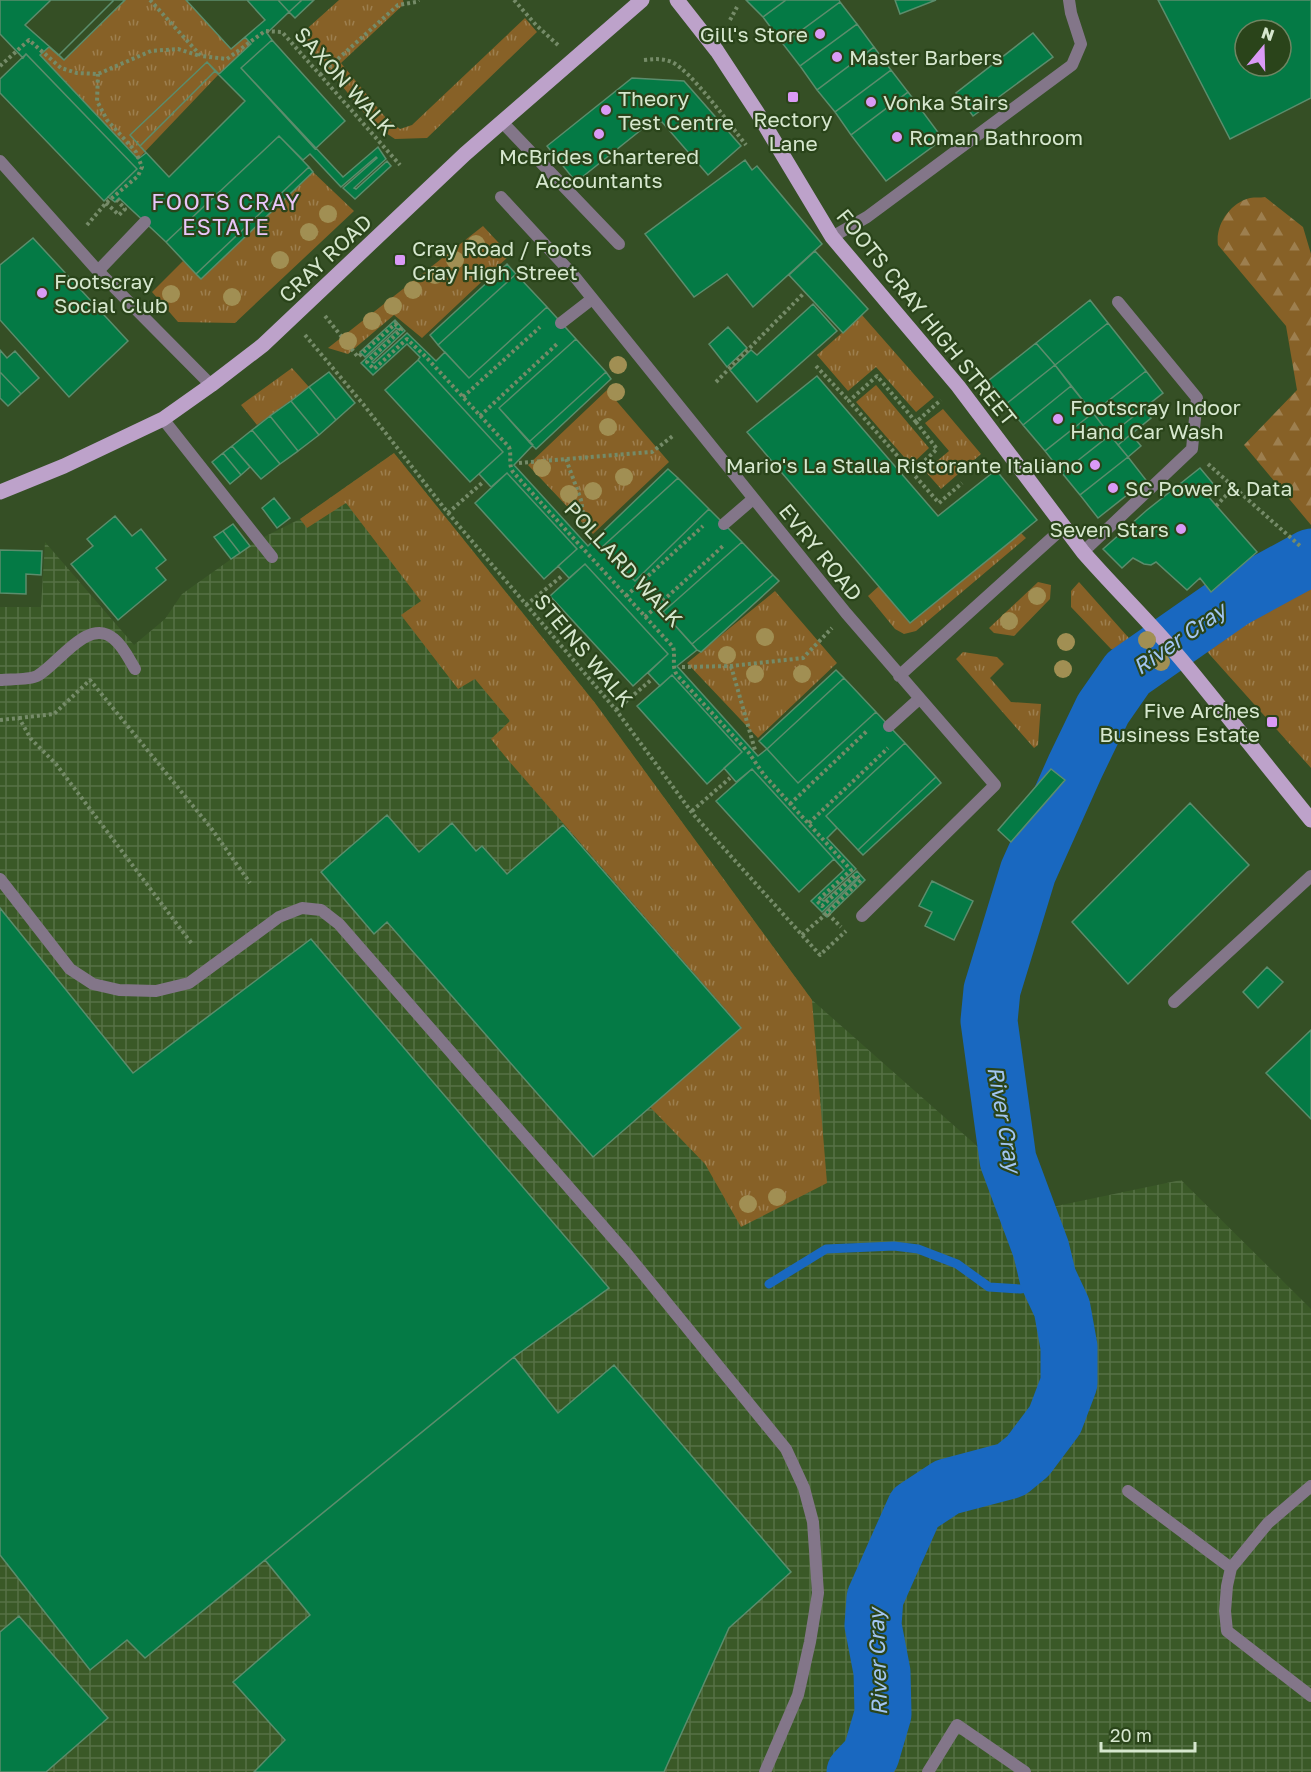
<svg xmlns="http://www.w3.org/2000/svg" width="1311" height="1772" font-family="'Golos Text',sans-serif">
	<style>
		.industrial { fill: url(#industrial-grid) }
		.grass { fill: url(#grass-tufts) }
		.forest { fill: url(#forest-firs) }
		.lines { fill: none; stroke-linecap: round; stroke-linejoin: round }
		.stream { stroke: #1968c0; stroke-width: 9 }
		.river { stroke: #1968c0; stroke-width: 57 }
		.building { fill: #047a45; stroke: #5b8d6c; stroke-width: 1.5; fill-rule: evenodd }
		.path { stroke: #758b68; stroke-width: 4; stroke-dasharray: 3 3; stroke-linecap: butt }
		.lane { stroke: #837689; stroke-width: 12 }
		.street { stroke: #837689; stroke-width: 12 }
		.primary { stroke: #bda2ca; stroke-width: 15 }
		.tree { fill: #a18f53 }
		.poi-dot { fill: #da9af6; stroke: #2a441a; stroke-width: 2 }
		.labels { text-anchor: middle; dominant-baseline: central; stroke-width: 4.5; stroke-linejoin: round; paint-order: stroke }
		.poi-label { font-size: 21px; fill: #d6e7ce; stroke: #2a441a; text-anchor: start }
		.street-label { font-size: 21px; fill: #d6e7ce; stroke: #2a441a }
		.neighbourhood-label { font-size: 22px; letter-spacing: 1.5px; fill: #e9c6fa; stroke: #2a441a }
		.water-label { font-size: 22px; font-style: italic; fill: #a2c5f2; stroke: #2a441a }
	</style>
	<defs>
		<pattern id="industrial-grid" width="8" height="8" patternUnits="userSpaceOnUse" patternTransform="scale(1.5)"><rect width="8" height="8" fill="#3a5927"/><path d="M0 4h8M4 0v8" fill="none" stroke="#567145"/></pattern>
		<pattern id="grass-tufts" width="24" height="20" patternUnits="userSpaceOnUse" patternTransform="scale(1.5)"><rect width="24" height="20" fill="#876127"/><path d="M3 7l-1-3M5 7V3M7 7l1-3M15 17l-1-3M17 17v-4M19 17l1-3" fill="none" stroke="#9d7f4f"/></pattern>
		<pattern id="forest-firs" width="22" height="20" patternUnits="userSpaceOnUse" patternTransform="scale(1.5)"><rect width="22" height="20" fill="#876127"/><path d="M5 1l3.5 6h-7zM16 11l3.5 6h-7z" fill="#9d7f4f"/></pattern>
	</defs>
	<rect width="100%" height="100%" fill="#354f25"/>
	<path class="industrial" d="M394,453l201,250 217,297 235,208 134,-28 130,129v463h-1311v-1165h41l4,-65 89,103 31,-26 17,-25 76,-54 42,-21z"/>
	<path class="grass" d="M125,0h61l45,49 14,-12 6,7 -32,30 -81,85 -98,-104 9,-8 15,13z
		M339,0h64l1,4 -63,59 45,55 14,11 12,-4 113,-107 12,14 -110,106 -32,1 -20,-13 -75,-91z
		M313,172l41,39 -119,112 -57,-1 -26,-30 31,-31 18,18z
		M483,226l27,29 -88,83 -28,-23 -46,39 -20,-6z
		M862,315l72,82 -18,15 -40,-45 -28,24 -31,-36z
		M292,368l17,19 -52,38 -16,-20z
		M876,385l53,63 -18,17 -55,-63z
		M607,390l62,72 -76,72 -65,-69z
		M943,409l38,45 -40,35 -16,-18 24,-20 -24,-28z
		M394,453l201,250 217,297 15,183 -86,44 -36,-63 -55,-57 91,-80 -233,-267 -17,-21 19,-18 -35,-42 -17,10 -57,-74 20,-14 -75,-98 -39,25 -7,-9z
		M1021,533l5,5 -110,93 -12,3 -9,-5 -27,-33 11,-10z
		M1311,577v191l-117,-131 55,-35z
		M1038,582l13,3 -1,14 -36,37 -20,-3 -5,-5z
		M1079,582l57,64 -8,7 -17,-4 -40,-42v-16z
		M775,591l62,72 -79,75 -71,-75z
		M963,652l34,5 7,7 -14,14 21,24 30,2 -3,41 -4,3 -78,-89z"/>
	<path class="forest" d="M1265,197l38,30 8,27v271l-67,-80 53,-55 -11,-64 -68,-81c-3,-20 12,-42 32,-47 5,-1 10,0 15,-1z"/>
	<g class="lines">
		<path class="stream" d="M769,1284l57,-35 68,-3 24,3 39,15 32,23 31,2 15,-2 13,-9"/>
		<path class="river" d="M855,1772l16,-17 12,-41 -1,-42 -9,-47 2,-27 40,-90 32,-21 64,-17 17,-14 27,-36 14,-37v-36l-7,-39 -14,-30 -7,-29 -33,-89 -19,-139 3,-31 36,-118 47,-105 28,-58 25,-36 106,-74 77,-42"/>
	</g>
	<path class="building" d="M0,0h125l-61,60 -15,-13 -9,8 98,104 8,-6 -16,-18 77,-73 12,12 32,-30 -6,-7 -14,12 -45,-49h92l11,12 -22,21 5,7 -31,28 102,109 35,-30 8,12 -32,29 2,1 31,-28 4,5 -36,33 -12,-11 34,-30 -1,-1 -35,30 -31,-33 -7,6 -24,-24 -113,106 -47,-44 -4,4 -7,-5 29,-28 -111,-115 -3,4 -23,-24z
		M51,0h63l-55,55 -34,-30z
		M114,0h11l-61,60 -5,-5z
		M186,0h61l18,20 -34,29z
		M278,0h24l-13,12z
		M302,0h12l-19,18 -6,-6z
		M746,0h40l-23,17z
		M786,0h53l1,2 -57,42 -20,-27z
		M895,0h41l-36,14z
		M1158,0h153v98l-81,41zM1245,30h36v36h-36z
		M840,2l17,22 -57,42 -17,-22z
		M857,24l17,23 -57,43 -17,-24z
		M1033,33l20,24 -80,59 -17,-23z
		M272,40l73,81 -30,28 -74,-81z
		M874,47l17,23 -56,42 -18,-22z
		M26,54l111,115 -33,32 -104,-108v-14z
		M207,62l8,9 -75,75 -10,-11z
		M891,70l17,22 -57,43 -16,-23z
		M215,71l30,30 -76,76 -29,-31z
		M632,78l52,3 57,65 -33,29 -46,-53h-11l-75,60 -29,-36z
		M908,92l35,47 -57,42 -35,-46z
		M279,136l30,31 -113,107 -30,-32z
		M745,160l7,10 5,-4 65,78 -69,63 -26,-33 -33,23 -49,-63z
		M309,167l4,5 -112,107 -5,-5z
		M33,238l95,103 -59,56 -69,-77v-55z
		M815,251l53,58 -25,24 -54,-58z
		M507,264l9,10 -78,71 -8,-10z
		M516,274l31,33 -78,71 -31,-33z
		M1090,300l18,23 -53,42 -19,-22z
		M813,304l24,27 -80,71 -27,-32 21,-20 6,5z
		M547,307l29,32 -77,69 34,37 -19,20 74,81 6,-6 41,41 74,-72 33,33 -79,70 34,38 -20,16 81,90 9,-7 31,34 78,-71 29,31 -79,73 11,12 -10,10 29,31 -34,31 2,1 33,-30 8,9 -38,37 -4,-3 34,-34v-2l-35,34 -11,-11 33,-31 -92,-101 -16,13 -12,-14 18,-16 -70,-77 -12,11 -12,-13 20,-19 -83,-90 -16,14 -11,-12 19,-17 -70,-76 -16,14 -12,-13 24,-22 -85,-92 2,-3 -13,-13 -34,31 -12,-12 37,-34 -2,-1 -31,29 -5,-5 35,-32 10,11 -33,31 2,1 33,-30 29,28 9,-9 24,26z
		M1108,323l38,48 -53,42 -38,-48z
		M728,327l19,21 -20,19 -18,-23z
		M576,339l30,33 -77,70 -30,-34z
		M1036,343l19,22 -49,39 -18,-23z
		M0,350l7,8 8,-7 24,27 -18,16 -21,-22z
		M418,360l85,92 -33,30 -85,-92z
		M1055,365l16,21 -48,39 -17,-21z
		M1146,371l17,22 -53,42 -17,-22z
		M0,372l21,22 -13,12 -8,-8z
		M329,372l26,31 -19,17 -27,-33z
		M606,372l5,7 -75,70 -7,-7z
		M817,376l121,140 58,-46 41,50 -127,103 -163,-191z
		M1071,386l22,27 -48,38 -22,-26z
		M309,387l27,33 -17,15 -28,-34z
		M291,401l28,34 -21,16 -28,-35z
		M1144,408l7,10 -33,27 -8,-10z
		M1093,413l17,22 -48,38 -17,-22z
		M270,416l28,35 -18,13 -28,-34z
		M252,430l28,34 -19,15 -29,-33z
		M1131,434l10,12 -13,11 -10,-12z
		M1110,435l18,22 -48,38 -18,-22z
		M232,446l18,21 -9,8 -18,-22z
		M223,453l18,22 -11,9 -18,-22z
		M1128,457l18,23 -48,38 -18,-23z
		M1200,468l16,19 -10,7 51,58 -46,40 -11,-14 -13,12 -31,-28 -5,3 -7,-1 -11,-6 -11,10 -19,-19 44,-39z
		M668,469l10,9 -77,70 -7,-8z
		M507,473l70,76 -33,30 -69,-76z
		M678,478l31,31 -74,72 -34,-33z
		M274,498l16,20 -13,10 -15,-20z
		M115,516l17,20 9,-7 25,31 -10,8 10,12 -48,40 -47,-56 22,-18 -6,-7z
		M233,524l17,22 -10,7 -17,-22z
		M223,531l17,22 -9,6 -17,-22z
		M742,542l31,33 -81,69 -29,-32z
		M0,550l42,1 -1,24 -15,-1v20l-26,-1z
		M585,564l83,90 -35,32 -83,-90z
		M773,575l6,6 -78,71 -4,-2 -5,-6z
		M836,670l8,8 -77,71 -8,-8z
		M672,675l70,77 -35,32 -70,-78z
		M844,678l32,34 -78,71 -31,-34z
		M905,743l31,34 -78,73 -32,-34z
		M752,769l82,90 -35,33 -83,-91z
		M1051,769l14,11 -54,62 -13,-12z
		M936,777l5,6 -78,72 -5,-5z
		M1190,803l59,62 -121,119 -56,-62z
		M387,815l32,37 33,-29 24,28 6,-5 25,28 56,-49 178,203 -148,129 -206,-235 -13,12 -53,-62z
		M932,881l41,20 -19,39 -29,-14 7,-14 -13,-6z
		M0,908l133,165 178,-134 298,349 -95,69 -369,301 -18,-18 -37,30 -90,-115z
		M1267,967l16,15 -25,26 -15,-16z
		M1311,1030v89l-45,-46z
		M514,1357l44,56 56,-48 177,207 -62,56 -65,144h-410l31,-32 -52,-58 77,-67 -45,-55z
		M19,1616l89,102 -62,54h-46v-140z"/>
	<g class="lines">
		<path class="path" d="M150,0l51,56 26,3 38,-28 17,1 118,133
			M514,0l22,25 22,20
			M730,20l7,-13
			M644,60c10,-1 18,-2 28,2 20,10 58,63 74,83
			M0,66l29,-26 32,28 16,5 21,1 53,-23 27,-2 22,7
			M320,75l78,-70 18,-3 3,-2
			M106,203l13,12 6,-6 -8,-9
			M87,225l19,-22 32,-27 4,-9 -6,-15 -29,-32 -10,-19 1,-27
			M325,316l33,41 37,-33 6,6 -34,32 7,7 33,-30 19,18 83,90c3,9 -1,17 4,25l160,175c3,9 -2,19 4,28l72,78 15,22 87,95 -34,31 5,5 34,-31 5,5 -34,33 14,14
			M305,335l58,69 85,109 168,197 77,104 127,141 26,-24
			M816,366l33,35
			M716,382l89,-90
			M463,397l77,-70
			M480,416l77,-72
			M916,422l-39,-46 -28,25 90,102 23,-20
			M566,459l15,41 6,37
			M519,463l133,-11 22,-17
			M1208,464l92,82
			M912,473l25,-24 -21,-27 25,-22
			M1216,506l18,-19
			M448,513l35,-31
			M626,596l77,-70
			M526,605l36,-29
			M645,617l78,-71
			M731,666l24,84
			M682,667l49,-1 72,-8 29,-30
			M616,710l35,-30
			M19,718l35,-4 36,-34 121,148 39,55
			M0,720l19,-2 12,21 25,25 136,180
			M790,804l78,-74
			M692,811l38,-33
			M809,823l79,-75
			M802,935l25,-22"/>
		<path class="lane" d="M502,122l117,122
			M832,237l35,-20 205,-152 9,-21 -10,-31 -2,-13
			M98,271l47,-49
			M561,323l31,-24
			M163,419l109,138
			M724,524l29,-25
			M1083,552l109,-103 5,-51 -79,-96
			M0,680c9,-1 29,0 37,-4 21,-11 51,-60 77,-37 9,7 15,20 21,30
			M889,726l30,-27
			M0,879l70,90 23,15 26,6 37,1 33,-8 90,-66 23,-9 19,2 18,14 288,330 159,195 18,39 9,34 5,71 -8,49 -12,53 -33,77
			M1174,1002l137,-126
			M1311,1486l-43,37 -37,45 -4,18 -2,25 2,20 84,65
			M1128,1491l103,77
			M928,1772l29,-47 68,47"/>
		<path class="street" d="M0,161l98,110 113,114
			M501,197l74,80 271,336 149,172 -133,131
			M899,676l166,-150"/>
		<path class="primary" d="M677,0l40,51 40,61 75,125 126,149 125,166c35,40 74,77 107,118 41,50 80,100 121,150
			M0,492l64,-26 99,-47 48,-34 52,-40 202,-191 177,-154"/>
	</g>
	<g class="tree">
		<circle cx="328" cy="214" r="9"/>
		<circle cx="309" cy="232" r="9"/>
		<circle cx="476" cy="244" r="9"/>
		<circle cx="280" cy="260" r="9"/>
		<circle cx="455" cy="260" r="9"/>
		<circle cx="435" cy="275" r="9"/>
		<circle cx="413" cy="290" r="9"/>
		<circle cx="171" cy="294" r="9"/>
		<circle cx="232" cy="297" r="9"/>
		<circle cx="393" cy="306" r="9"/>
		<circle cx="372" cy="321" r="9"/>
		<circle cx="348" cy="341" r="9"/>
		<circle cx="618" cy="365" r="9"/>
		<circle cx="616" cy="392" r="9"/>
		<circle cx="608" cy="427" r="9"/>
		<circle cx="542" cy="468" r="9"/>
		<circle cx="624" cy="477" r="9"/>
		<circle cx="593" cy="491" r="9"/>
		<circle cx="569" cy="494" r="9"/>
		<circle cx="1037" cy="596" r="9"/>
		<circle cx="1009" cy="621" r="9"/>
		<circle cx="765" cy="637" r="9"/>
		<circle cx="1147" cy="640" r="9"/>
		<circle cx="1066" cy="642" r="9"/>
		<circle cx="727" cy="655" r="9"/>
		<circle cx="1161" cy="662" r="9"/>
		<circle cx="1063" cy="669" r="9"/>
		<circle cx="755" cy="674" r="9"/>
		<circle cx="802" cy="674" r="9"/>
		<circle cx="777" cy="1197" r="9"/>
		<circle cx="748" cy="1204" r="9"/>
	</g>
	<g class="poi-dot">
		<circle cx="820" cy="34" r="6"/>
		<circle cx="837" cy="57" r="6"/>
		<rect x="787" y="91" width="12" height="12" rx="3"/>
		<circle cx="871" cy="102" r="6"/>
		<circle cx="606" cy="110" r="6"/>
		<circle cx="599" cy="134" r="6"/>
		<circle cx="897" cy="137" r="6"/>
		<rect x="394" y="254" width="12" height="12" rx="3"/>
		<circle cx="42" cy="293" r="6"/>
		<circle cx="1058" cy="419" r="6"/>
		<circle cx="1095" cy="465" r="6"/>
		<circle cx="1113" cy="488" r="6"/>
		<circle cx="1181" cy="529" r="6"/>
		<rect x="1266" y="716" width="12" height="12" rx="3"/>
	</g>
	<g class="labels">
		<g class="poi-label">
			<text x="808" y="34" text-anchor="end">Gill's Store</text>
			<text x="849" y="57">Master Barbers</text>
			<text x="618" y="98">Theory<tspan x="618" dy="24">Test Centre</tspan></text>
			<text x="883" y="102">Vonka Stairs</text>
			<text x="793" y="119" text-anchor="middle">Rectory<tspan x="793" dy="24">Lane</tspan></text>
			<text x="909" y="137">Roman Bathroom</text>
			<text x="599" y="156" text-anchor="middle">McBrides Chartered<tspan x="599" dy="24">Accountants</tspan></text>
			<text x="412" y="248">Cray Road / Foots<tspan x="412" dy="24">Cray High Street</tspan></text>
			<text x="54" y="281">Footscray<tspan x="54" dy="24">Social Club</tspan></text>
			<text x="1070" y="407">Footscray Indoor<tspan x="1070" dy="24">Hand Car Wash</tspan></text>
			<text x="1083" y="465" text-anchor="end">Mario's La Stalla Ristorante Italiano</text>
			<text x="1125" y="488">SC Power &amp; Data</text>
			<text x="1169" y="529" text-anchor="end">Seven Stars</text>
			<text x="1260" y="710" text-anchor="end">Five Arches<tspan x="1260" dy="24">Business Estate</tspan></text>
		</g>
		<g class="street-label">
			<text transform="translate(345 81) rotate(48)">SAXON WALK</text>
			<text transform="translate(325 258) rotate(-43)">CRAY ROAD</text>
			<text transform="translate(927 317) rotate(51)">FOOTS CRAY HIGH STREET</text>
			<text transform="translate(821 552) rotate(51)">EVRY ROAD</text>
			<text transform="translate(624 564) rotate(47)">POLLARD WALK</text>
			<text transform="translate(584 650) rotate(50)">STEINS WALK</text>
		</g>
		<g class="neighbourhood-label">
			<text x="226" y="201">FOOTS CRAY<tspan x="226" dy="25">ESTATE</tspan></text>
		</g>
		<g class="water-label">
			<text transform="translate(1179 638) rotate(-35)">River Cray</text>
			<text transform="translate(1005 1119) rotate(80)">River Cray</text>
			<text transform="translate(877 1662) rotate(-92)">River Cray</text>
		</g>
	</g>
	<g transform="translate(1263 48) rotate(19)"><circle r="28" fill="#2a441a" stroke="#6f8562" stroke-width="1.5"/>
	<path d="M0-4.5L10 22L0 15L-10 22Z" fill="#da9af6"/>
	<text y="-9" font-size="16" font-weight="bold" text-anchor="middle" fill="#d6e7ce">N</text>
	</g>
	<path d="M1101 1742v9h94v-9" fill="none" stroke="#d6e7ce" stroke-width="3"/>
	<text x="1110" y="1742" font-size="18" fill="#d6e7ce" stroke="#2a441a" stroke-width="4.5" paint-order="stroke">20 m</text>
</svg>
